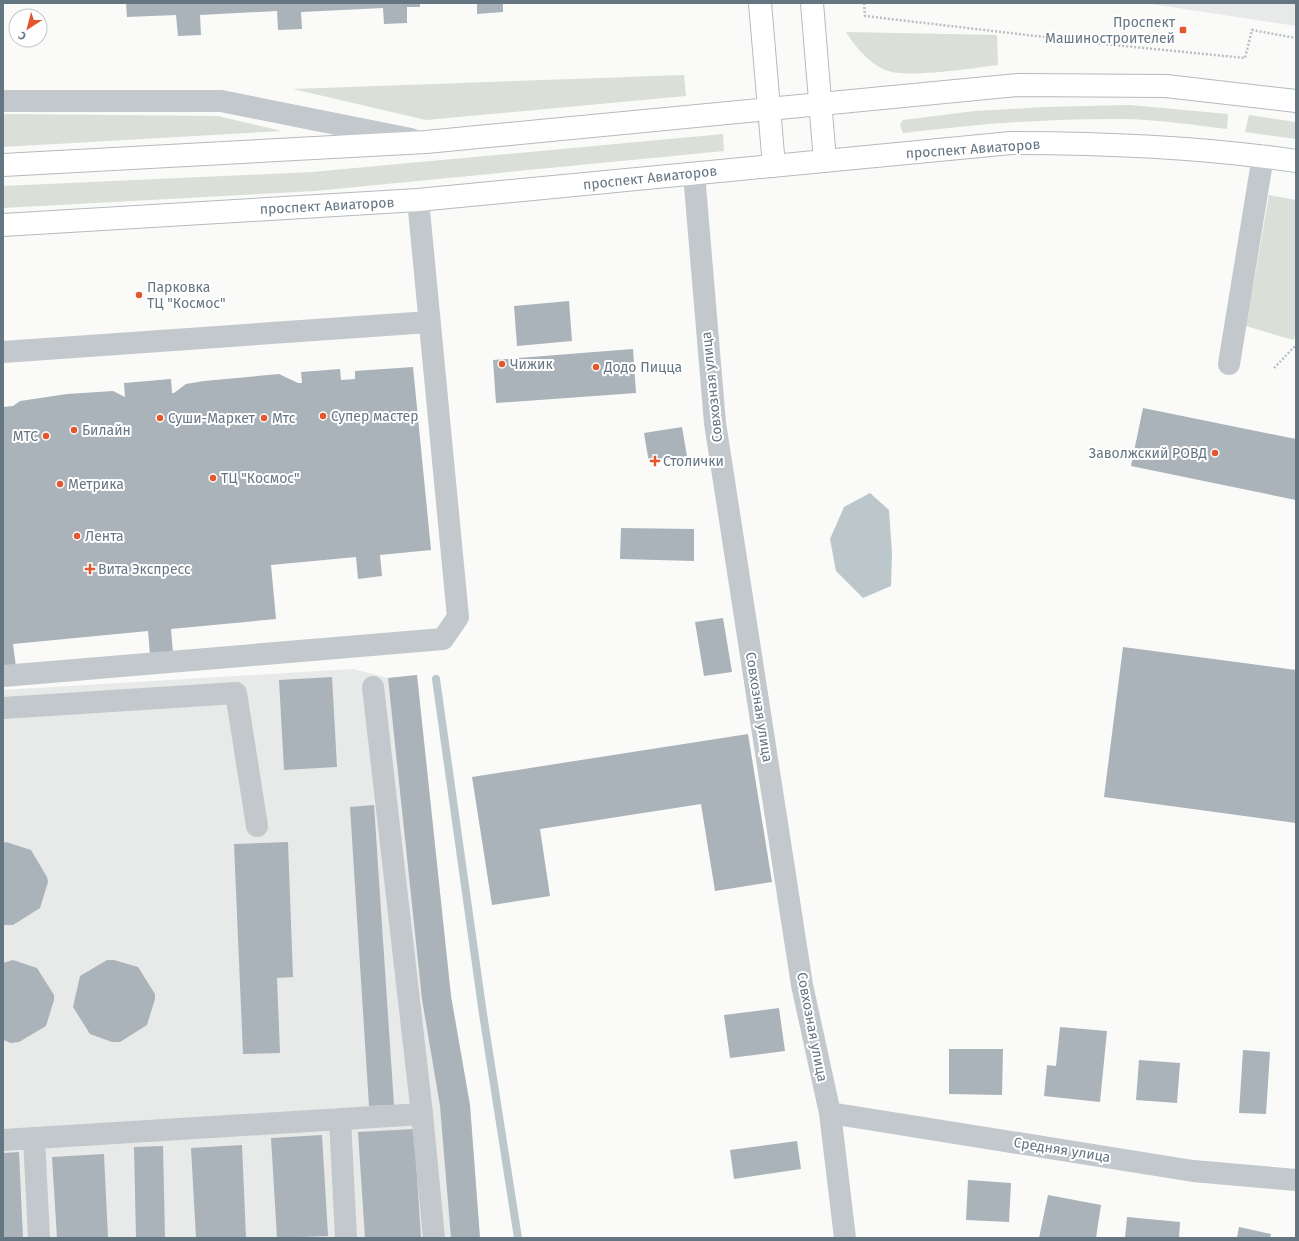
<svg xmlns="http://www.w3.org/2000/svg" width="1299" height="1241" font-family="'Fira Sans',sans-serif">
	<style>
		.built { fill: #e8e9e9 }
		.green { fill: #dadfd7 }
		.water { fill: #bbc7cb }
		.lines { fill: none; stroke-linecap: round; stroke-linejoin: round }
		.stream { stroke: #bbc7cb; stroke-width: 8 }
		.building { fill: #aab3b9 }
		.major-casing { stroke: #b5babe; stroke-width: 24 }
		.path { stroke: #bbbfc2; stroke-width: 2.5; stroke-dasharray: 2 2; stroke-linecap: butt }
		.minor { stroke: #c3c8cc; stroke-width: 22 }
		.major { stroke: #fff; stroke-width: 22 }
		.poi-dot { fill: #e4572e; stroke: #fff; stroke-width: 1.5 }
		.labels { text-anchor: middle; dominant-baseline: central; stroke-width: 4; stroke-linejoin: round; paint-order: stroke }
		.poi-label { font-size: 14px; fill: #657683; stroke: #fff; text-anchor: start }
		.street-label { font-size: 14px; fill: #657683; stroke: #fff }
	</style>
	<rect width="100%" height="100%" fill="#fafaf8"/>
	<path class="built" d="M1144,3h152v23z
		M353,669l35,9 29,-3 34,321 19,109 10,133h-477v-548z"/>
	<path class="green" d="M846,32l151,3 1,30c-26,3 -91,14 -113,5 -17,-8 -29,-22 -39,-38z
		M684,75l2,21 -260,24 -133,-31z
		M1130,105l98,9 -1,15c-33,-4 -67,-9 -100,-10 -75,-1 -149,5 -224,14l-3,-8 3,-5 72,-9 70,-4z
		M3,114l215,2 64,15 -279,16z
		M1249,115l47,7v17l-51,-7z
		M723,134l1,17 -409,40 -312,17v-22l309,-14z
		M1269,195l27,5v136l-3,4 -47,-14z"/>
	<path class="water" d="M870,493l19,17 3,43 -1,33 -28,12 -27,-27 -6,-32 14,-32z"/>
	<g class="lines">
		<path class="stream" d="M436,679l47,335 35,224"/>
	</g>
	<path class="building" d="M126,3h294v4h-13v16l-23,1 -1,-16 -82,4 1,17 -24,1 -1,-19 -77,4 1,20 -23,1 -2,-21 -49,2z
		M477,3h26v9l-26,2z
		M569,301l3,40 -55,5 -3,-40z
		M633,349l3,44 -140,10 -3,-43z
		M413,367l18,183 -51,5 2,21 -24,3 -2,-22 -85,8 5,54 -105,10 2,24 -23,2 -2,-24 -135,13 3,23 -13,1v-261l10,-1 7,-5 47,-7 46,-3 12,6 -1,-14 47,-4 1,14h2l12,-9 18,-3 75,-7 19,9h4l-1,-11 39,-3 1,11 14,-1v-8z
		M1143,408l153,31v61l-165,-34z
		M682,427l5,29 -38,7 -5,-30z
		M621,528l73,1v32l-74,-2z
		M723,618l9,54 -28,4 -9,-54z
		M1123,647l173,23v153l-192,-26z
		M417,675l34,321 19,109 10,133h-29l-11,-132 -18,-107 -34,-321z
		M332,677l5,90 -53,3 -5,-90z
		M748,734l24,148 -57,9 -14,-87 -161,25 10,67 -58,9 -20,-128z
		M374,805l20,300 -25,1 -19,-299z
		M6,842l25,8 16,27 1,5 -8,26 -27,17h-9l-1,-82z
		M288,842l5,135 -16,1 3,75 -37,1 -9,-210z
		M13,960l24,8 17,27v5l-8,26 -27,16 -8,1 -8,-3v-77z
		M107,960h7l24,7 17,27v5l-8,26 -27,17h-8l-22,-8 -17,-27 7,-31z
		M779,1008l6,43 -55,7 -6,-43z
		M1060,1027l47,4 -7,71 -56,-6 3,-31 9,1z
		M949,1049h54l-1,46 -53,-1z
		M1243,1050l27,2 -4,62 -27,-1z
		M1139,1060l41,3 -3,40 -41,-3z
		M414,1129l7,109h-56l-7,-106z
		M322,1135l6,101 -51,2 -6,-100z
		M797,1141l4,28 -67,10 -4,-29z
		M242,1145l4,93h-50l-5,-90z
		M163,1146l2,92h-29l-2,-91z
		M19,1152l4,86h-20v-85z
		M104,1154l4,84h-51l-5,-81z
		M968,1180l43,3 -2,39 -43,-2z
		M1048,1195l53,10 -5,33h-57z
		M1127,1217l53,5 -1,16h-54z
		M1239,1227l32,7 -1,4h-33z"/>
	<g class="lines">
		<defs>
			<path id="major" d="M760,3l14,163
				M812,3l13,158
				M3,165l423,-23 592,-57 148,1 130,15
				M3,225l415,-25 593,-57c96,0 190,4 285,18"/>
		</defs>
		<use href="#major" class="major-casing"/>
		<path class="path" d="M864,3l1,13 239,28 141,14 7,-28 44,8
			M1274,368l22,-23"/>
		<path class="minor" d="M3,101h218l190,38
			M694,174l21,249 87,562 28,128 15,125
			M3,352l426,-30
			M1229,364l34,-208
			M3,676l440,-37 15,-22 -40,-417
			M3,708l233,-15 21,133
			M830,1113l363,58 103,9
			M422,1114l12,124
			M340,1119l6,119
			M34,1138l5,100
			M3,1140l419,-26 -49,-427"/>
		<use href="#major" class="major"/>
	</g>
	<g class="poi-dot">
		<rect x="1179" y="26" width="8" height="8" rx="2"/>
		<circle cx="139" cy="295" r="4"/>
		<circle cx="502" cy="364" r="4"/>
		<circle cx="596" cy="367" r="4"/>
		<circle cx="323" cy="416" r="4"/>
		<circle cx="160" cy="418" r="4"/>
		<circle cx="264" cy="418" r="4"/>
		<circle cx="74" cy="430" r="4"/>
		<circle cx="46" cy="436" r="4"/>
		<circle cx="1215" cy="453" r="4"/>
		<path d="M653 455h4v4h4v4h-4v4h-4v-4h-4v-4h4z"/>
		<circle cx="213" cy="478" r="4"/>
		<circle cx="60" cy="484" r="4"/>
		<circle cx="77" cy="536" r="4"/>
		<path d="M88 563h4v4h4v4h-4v4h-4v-4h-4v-4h4z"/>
	</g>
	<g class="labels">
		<g class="poi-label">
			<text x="1175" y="22" text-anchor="end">Проспект<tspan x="1175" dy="16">Машиностроителей</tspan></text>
			<text x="147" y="287">Парковка<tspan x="147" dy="16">ТЦ "Космос"</tspan></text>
			<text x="510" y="364">Чижик</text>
			<text x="604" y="367">Додо Пицца</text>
			<text x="331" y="416">Супер мастер</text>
			<text x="168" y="418">Суши-Маркет</text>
			<text x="272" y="418">Мтс</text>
			<text x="82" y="430">Билайн</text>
			<text x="38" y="436" text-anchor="end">МТС</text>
			<text x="1207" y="453" text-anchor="end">Заволжский РОВД</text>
			<text x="663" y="461">Столички</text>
			<text x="221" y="478">ТЦ "Космос"</text>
			<text x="68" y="484">Метрика</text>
			<text x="85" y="536">Лента</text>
			<text x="98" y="569">Вита Экспресс</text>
		</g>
		<g class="street-label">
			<text transform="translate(973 149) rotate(-4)">проспект Авиаторов</text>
			<text transform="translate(650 178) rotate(-6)">проспект Авиаторов</text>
			<text transform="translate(327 206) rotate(-3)">проспект Авиаторов</text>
			<text transform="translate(712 387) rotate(-96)">Совхозная улица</text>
			<text transform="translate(759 707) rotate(81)">Совхозная улица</text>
			<text transform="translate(812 1027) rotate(79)">Совхозная улица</text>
			<text transform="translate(1062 1150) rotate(9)">Средняя улица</text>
		</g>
	</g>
	<rect width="1299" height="1241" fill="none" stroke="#657683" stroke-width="8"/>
	<g transform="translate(28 28) rotate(216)"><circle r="19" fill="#ffffff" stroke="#c1c8cd"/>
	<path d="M0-3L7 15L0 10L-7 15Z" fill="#e4572e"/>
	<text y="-6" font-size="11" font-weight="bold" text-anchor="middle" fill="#657683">С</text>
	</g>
</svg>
